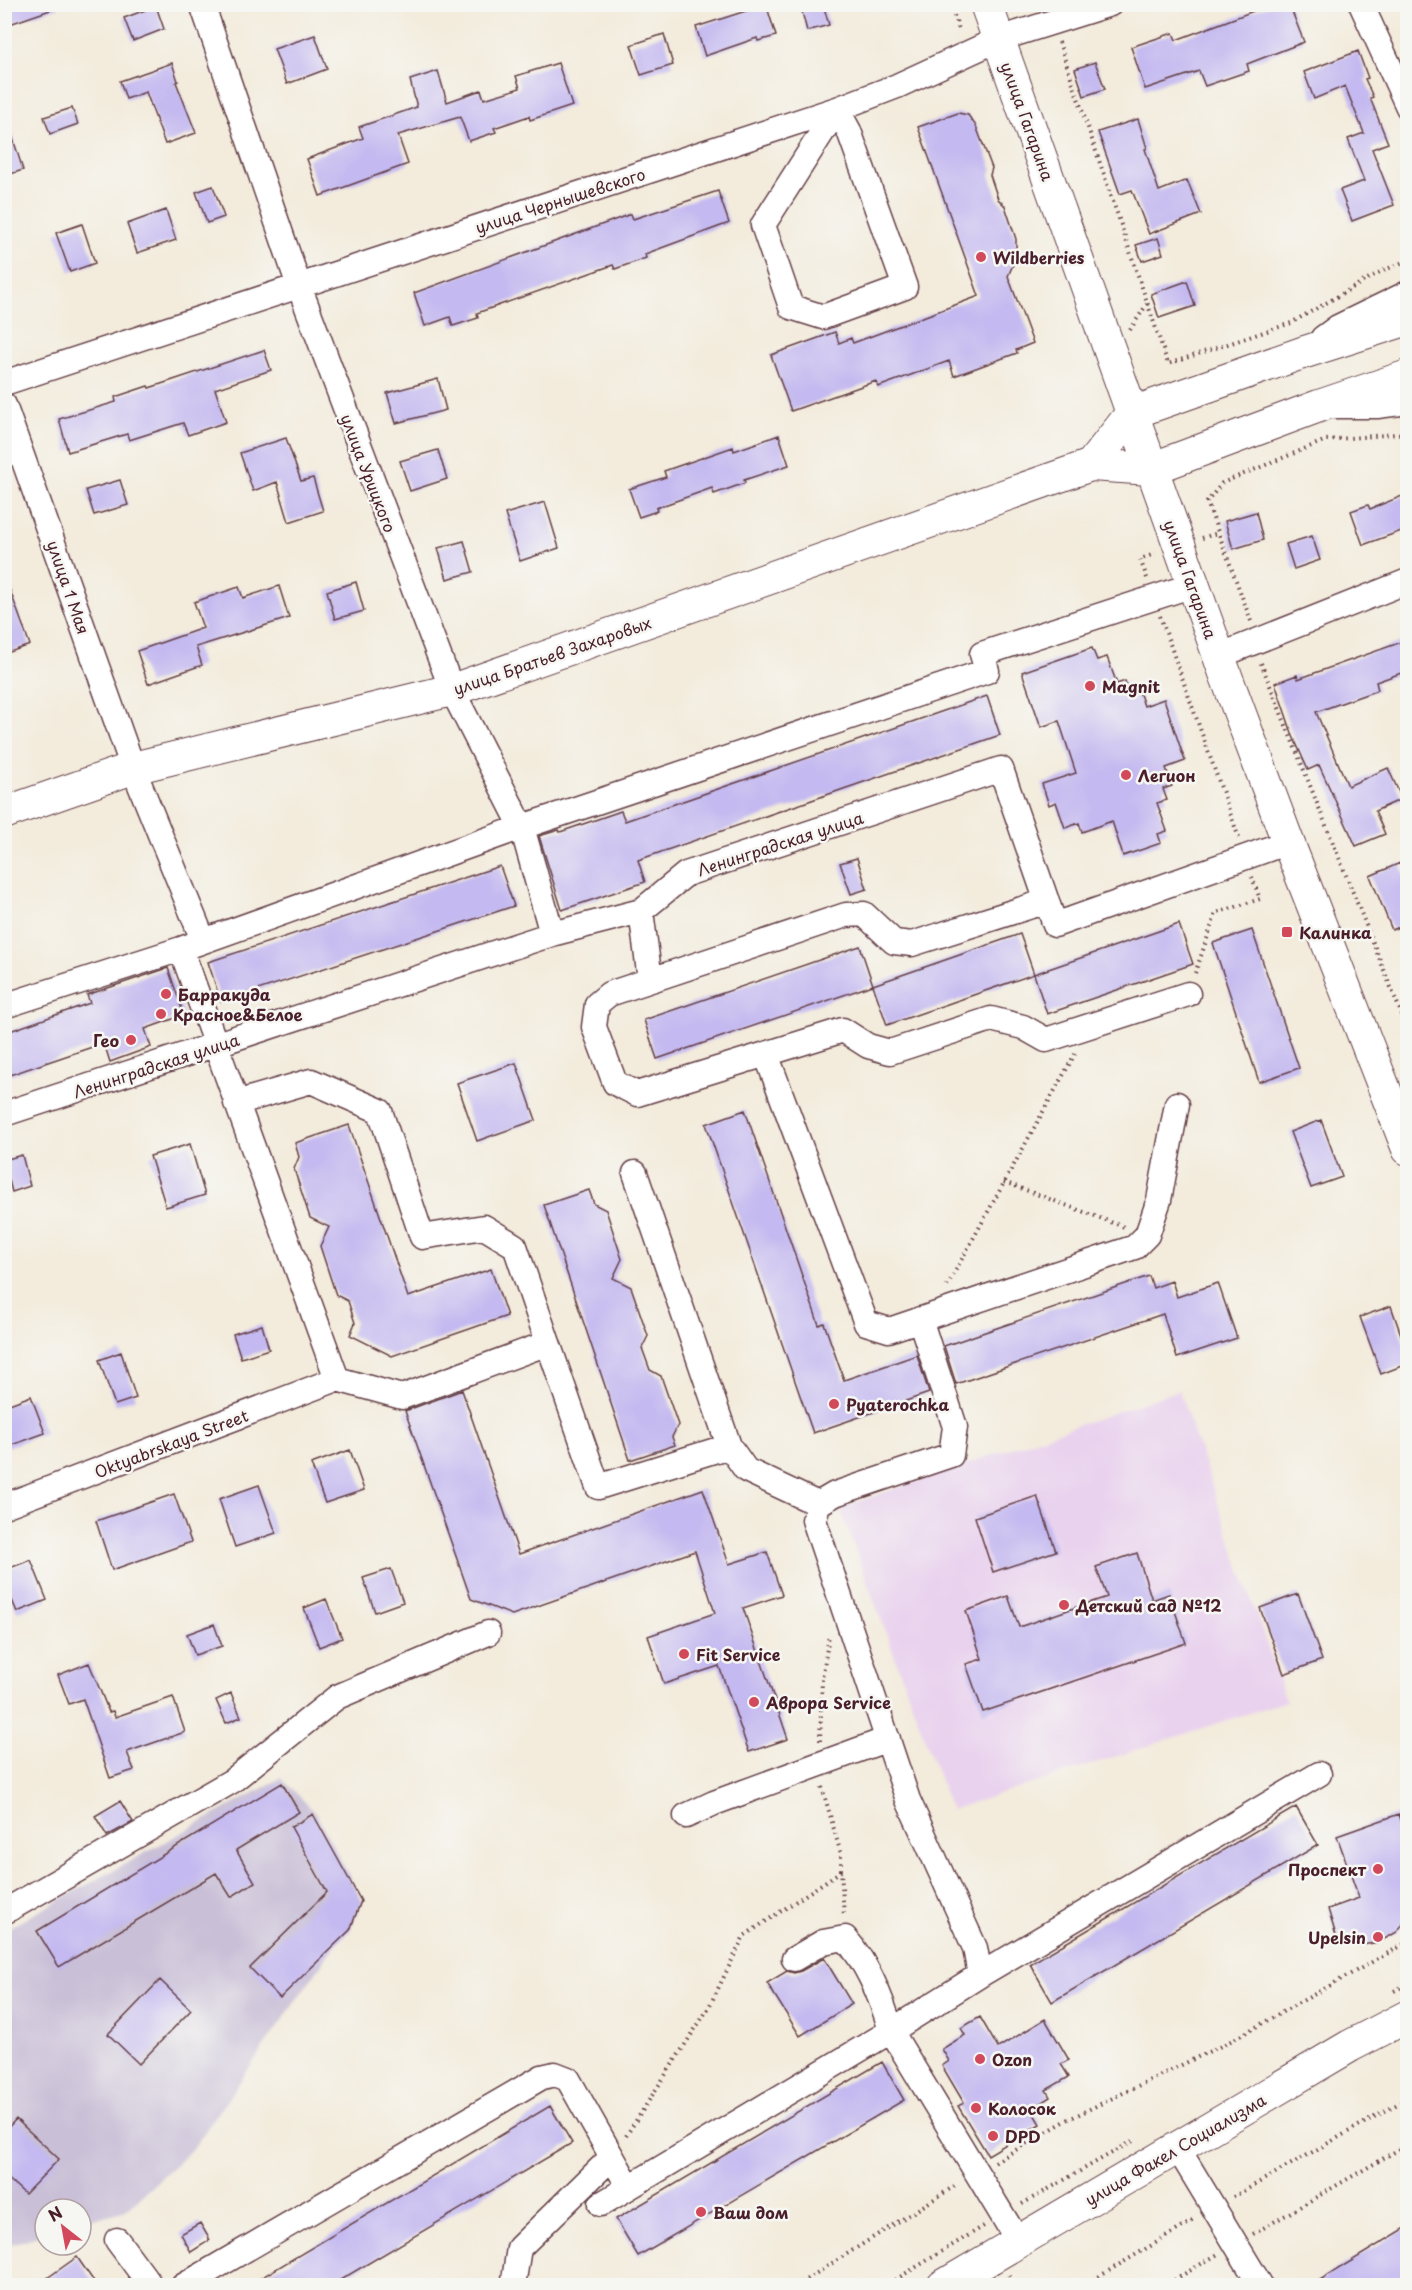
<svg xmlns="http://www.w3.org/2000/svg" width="1412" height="2290" font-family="'Playpen Sans',sans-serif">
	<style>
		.built { fill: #e9d2ee }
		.industrial { fill: #c9bfd7 }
		.building { fill: #c4b9f0 }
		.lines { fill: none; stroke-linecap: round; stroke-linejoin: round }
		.minor-casing { stroke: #633e45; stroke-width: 27 }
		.major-casing { stroke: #633e45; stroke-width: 34 }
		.path { stroke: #633e45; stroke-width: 4; stroke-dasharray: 1.5 4.5; stroke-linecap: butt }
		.minor { stroke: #fff; stroke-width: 24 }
		.major { stroke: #fff; stroke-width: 32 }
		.poi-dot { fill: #d1495b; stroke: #f6f6f2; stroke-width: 2 }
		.labels { text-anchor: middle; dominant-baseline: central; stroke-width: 5; stroke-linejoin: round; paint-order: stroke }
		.street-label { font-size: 16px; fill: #4a1f2b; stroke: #f6f6f2 }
		.poi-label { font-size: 16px; font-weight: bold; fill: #4a1f2b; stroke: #f6f6f2; text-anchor: start }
	</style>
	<rect width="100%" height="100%" fill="#f6f6f2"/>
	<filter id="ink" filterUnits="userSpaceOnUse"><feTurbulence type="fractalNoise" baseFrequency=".0167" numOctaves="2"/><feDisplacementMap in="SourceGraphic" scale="12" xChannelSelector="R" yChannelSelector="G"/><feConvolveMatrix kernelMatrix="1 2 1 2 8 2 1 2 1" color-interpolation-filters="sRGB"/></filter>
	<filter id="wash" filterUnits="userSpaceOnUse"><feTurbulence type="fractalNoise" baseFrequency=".008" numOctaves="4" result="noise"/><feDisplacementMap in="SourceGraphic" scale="24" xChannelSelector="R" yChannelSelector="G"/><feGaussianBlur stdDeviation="1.35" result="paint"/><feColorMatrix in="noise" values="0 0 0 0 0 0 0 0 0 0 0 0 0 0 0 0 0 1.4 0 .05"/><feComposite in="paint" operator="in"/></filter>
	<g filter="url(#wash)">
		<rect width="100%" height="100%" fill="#f3ebdb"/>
		<path class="built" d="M1179,1390l107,311 -335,109 -111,-302z"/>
		<path class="industrial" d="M281,1778l34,34 48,90 -17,27 -152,218 -68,63 -45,13v-14h-36v25l-40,12v-316z"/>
		<g id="blocks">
			<path class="building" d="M4,4h54l1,3 -55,19z
				M747,4h19l10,32 -18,5 -1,-3 -52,18 -9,-29 53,-17z
				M800,4h23l6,21 -22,6z
				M1272,4h17l15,38 -57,22 2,7 -44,15 -6,-15 -54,18 -14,-42 42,-14 3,7z
				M156,6l8,23 -31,12 -9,-23z
				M664,34l9,31 -32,10 -10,-30z
				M315,35l12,34 -40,15 -13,-35z
				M1358,51l10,27 -3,1 8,18 -3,1 18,45 -16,6 22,56 -42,16 -12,-31 24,-9 -16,-42 16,-6 -19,-47 -31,13 -10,-27z
				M1095,62l10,27 -21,7 -9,-27z
				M172,63l6,18 -2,1 20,51 -31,11 -19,-52 -20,7 -6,-18z
				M558,63l14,43 -42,14 -1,-4 -35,12 2,4 -27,9 -9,-24 -62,18 10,29 -88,32 -13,-37 56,-21 -4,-11 58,-20 -7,-27 28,-9 9,31 34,-12 3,9 36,-11 -4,-12z
				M72,108l6,16 -28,10 -6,-17z
				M958,113l10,2 8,11 16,42 -2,7 8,24 7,7 11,33v19l-8,18 25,67 -17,7 1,3 -63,23 -5,-15 -71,26 -2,-6 -85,30 -20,-56 64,-23 4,11 12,-5 2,5 126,-47 -61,-169z
				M1138,119l9,29 -2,1 14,42 28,-11 14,34 -52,20 -17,-44 -12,4 -22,-62z
				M8,123l15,47 -19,6v-52z
				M213,186l11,31 -17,6 -11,-31z
				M718,191l11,32 -84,31 1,4 -31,11 -2,-4 -136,48 1,5 -25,8 -3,-9 -25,9 -11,-33 217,-79 2,5z
				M166,210l10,30 -39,13 -10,-29z
				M82,224l13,39 -25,9 -14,-39z
				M1158,238l5,16 -21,7 -6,-16z
				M1187,281l8,25 -36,12 -8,-24z
				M264,350l7,20 -56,19 11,33 -38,13 -5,-12 -54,17 -2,-6 -59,18 -9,-33 57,-17 -1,-5 33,-11 1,2z
				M438,379l8,31 -50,13 -9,-30z
				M779,435l10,30 -45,15 1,3 -31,11 -2,-6 -56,20 1,3 -18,6 -10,-28 37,-12 -2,-6 69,-24 1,4z
				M286,438l15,43 12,-3 10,33 -34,11 -12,-40 -24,9 -13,-38z
				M438,450l9,29 -37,12 -10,-30z
				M120,480l8,25 -34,10 -8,-25z
				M1407,494v35l-44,16 -12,-34 17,-6 2,4z
				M545,502l14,46 -39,13 -15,-47z
				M1256,512l7,28 -30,9 -8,-28z
				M1312,536l8,24 -26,9 -8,-25z
				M464,541l9,31 -26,7 -9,-31z
				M4,582h3l23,63 -26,9z
				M356,582l8,29 -29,8 -8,-28z
				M279,586l10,32 -93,29 6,18 -54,19 -11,-33 66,-23 -9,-26 45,-15 4,11z
				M1407,640v31l-31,11 2,8 -62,22 32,74 40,-18 14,31 -27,12 10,23 -29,12 -37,-81 -11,5 -15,-34 -18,-53 22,-8 1,4z
				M1092,648l5,12 10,-3 10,27 8,-3 3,7 9,-3 7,21 20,-7 21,62 -19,7 6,18 -9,3 4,11 -10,3 10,28 -9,3 3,9 -38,13 -11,-35 -30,11 -3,-9 -14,5 -9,-26 -7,3 -7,-21 34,-11 -17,-52 -18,6 -19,-55z
				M987,696l13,39 -362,125 7,22 -83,28 -23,-74 20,-6 1,2 61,-21 4,10z
				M857,858l10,31 -16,5 -11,-31z
				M1400,863l7,18v43l-15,6 -22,-54z
				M500,866l14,40 -293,96 -13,-40z
				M1179,924l14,40 -146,50 -13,-40z
				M1252,930l47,138 -40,14 -46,-139z
				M1020,934l14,40 -147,51 -14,-40z
				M860,946l13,39 -216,74 -13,-39z
				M168,968l16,47 -39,14 6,18 -41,15 -6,-19 -100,34v-44l86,-30 -3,-8z
				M516,1063l20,57 -59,21 -20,-58z
				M745,1110l74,215 5,-2 20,57 73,-25 12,38 -116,40 -107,-309z
				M1321,1120l21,57 -31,11 -21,-56z
				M349,1125l59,172 83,-28 16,47 -115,40 -42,-21 5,-12 -7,-22 -12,-6 -16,-49 9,-19 -19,-9 -16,-49 5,-12 -4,-14z
				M190,1144l15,51 -39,12 -16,-51z
				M22,1155l8,31 -18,6 -8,-32z
				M589,1190l5,14 12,6 16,49 -9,19 18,9 17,49 -6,12 8,22 11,6 17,49 -6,12 3,8 -45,15 -86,-255z
				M1149,1276l4,12 19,-7 5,16 41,-14 19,55 -60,20 -14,-44 -207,70 -12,-38z
				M1391,1306l16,46v12l-26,10 -21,-57z
				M262,1325l7,24 -28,9 -8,-24z
				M121,1352l15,46 -21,7 -16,-45z
				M462,1390l57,164 184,-65 26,75 38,-12 15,43 -39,13 45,131 -39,13 -30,-86 -55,18 -16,-48 67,-23 -20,-62 -183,64 -41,-16 -66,-188z
				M31,1396l14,37 -41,15v-42z
				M350,1450l14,40 -39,13 -14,-39z
				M259,1485l17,48 -41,14 -16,-48z
				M174,1494l17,48 -79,28 -16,-49z
				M1037,1496l19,55 -63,21 -18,-55z
				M1137,1553l15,47 17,-6 17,49 -203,69 -17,-48 16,-5 -16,-48 42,-15 11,31 46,-16 42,-14 -11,-30z
				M31,1560l16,40 -30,12 -13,-31v-11z
				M391,1569l12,33 -28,10 -12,-34z
				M1298,1594l24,66 -38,14 -24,-66z
				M326,1599l16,39 -23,9 -15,-39z
				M214,1624l8,22 -27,9 -8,-21z
				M89,1663l20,49 4,-1 2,6 58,-20 12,35 -58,20 7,18 -24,8 -27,-79 -14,5 -11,-29z
				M231,1693l10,24 -15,6 -10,-23z
				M282,1783l17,29 -63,38 19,32 -24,15 -15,-24 -157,94 -22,-36z
				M120,1801l13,21 -26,14 -12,-20z
				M1296,1807l22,38 -266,157 -22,-38z
				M313,1814l48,87 -11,29 -70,68 -30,-30 77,-76 -36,-65z
				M1399,1814l8,25v79l-10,14 -18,10 -22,4 -19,-4 -10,-33 31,-11 -22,-62z
				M824,1958l28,46 -52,32 -33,-53 20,-12 7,2 7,-2z
				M160,1980l31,30 -52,54 -31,-30z
				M980,2017l18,31 47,-29 24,41 -8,4 8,13 -23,13 4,7 -19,12 9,15 -52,31 -30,-49 6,-3 -22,-37 7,-5 -7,-12 23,-14 -4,-7z
				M882,2062l22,38 -266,156 -22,-37z
				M550,2106l22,37 -242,143h-83z
				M16,2119l43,40 -34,35 -21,-19v-43z
				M200,2223l10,17 -19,12 -10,-18z
				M1407,2227v59h-97z
				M77,2257l20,29h-61z"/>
		</g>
	</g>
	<g filter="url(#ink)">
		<use href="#blocks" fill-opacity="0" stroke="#633e45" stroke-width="1.5"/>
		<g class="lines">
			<defs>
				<path id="minor" d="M202,4l97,282 153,404 70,137 30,107
					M1361,4l47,103
					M837,109l12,22 56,156 -82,30 -32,-10 -28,-82z
					M1323,338l15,-11 70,-34
					M4,383l833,-274 60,-23 102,-47 111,-35
					M4,405l129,363 70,172
					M1336,406h41l31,-4
					M1219,656l189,-75
					M1047,901l-135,43 -18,-2 -30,-28 -18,1 -237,79 -12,10 -3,23 21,56 22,11 129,-40 100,269 23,7 246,-83 12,-12 12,-35 18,-96
					M641,911l9,69
					M181,949l341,-122 465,-156 -5,-17 211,-69
					M4,1006l177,-57 156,430
					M766,1054l77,-24 25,16 22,6 101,-33 32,8 23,13 142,-46
					M236,1103l75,-22 69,30 42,126 62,-10 31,19 33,97 -146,54 -65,-18
					M4,1114l548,-180 89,-23 45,-37 315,-105 54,156 233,-83
					M920,1319l35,108 -4,28 -116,39 -17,10 -4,16 94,280 67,148 5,27 -89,56 127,210
					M548,1343l50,144 131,-41 -94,-273
					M729,1446l17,24 72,34
					M4,1506l333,-127
					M686,1816l28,-13 174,-64
					M4,1912l228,-131 105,-84 151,-64
					M980,1975l339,-201
					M1177,2147l84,139
					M601,2204l290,-173c-9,-32 -24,-68 -46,-93l-22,4 -29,17
					M117,2240l34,46
					M183,2286l359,-209 13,-3 13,5 61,108
					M513,2286l6,-38 93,-91"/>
				<path id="major" d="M986,4l240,672 62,166 120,307
					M1132,413l170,-60 106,-34
					M1091,465l41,-52
					M4,813l129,-45 319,-78 639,-225 60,4 168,-63 89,-30
					M943,2286l407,-240 58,-30"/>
			</defs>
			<use href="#minor" class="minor-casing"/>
			<use href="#major" class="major-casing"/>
			<path class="path" d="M950,4l10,28
				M1059,42l109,322 123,-41 89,-51 28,-12
				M1130,330l17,-26
				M1202,538l16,-5
				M1147,578l-7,-19 15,-5
				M1160,616l79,222
				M1251,621l-44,-119 15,-19 104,-43 82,-7
				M1261,663l147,367
				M1195,973l21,-60 44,-14 -8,-22
				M1004,1182l120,45
				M947,1286l128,-232
				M820,1741l2,-61 7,-45
				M822,1787l19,67v17
				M1394,1991l14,-7
				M626,2136l82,-127 36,-73 97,-65 3,45
				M995,2162l72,-42 160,-77 181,-101
				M1233,2197l175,-99
				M1022,2204l111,-63
				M1253,2234l155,-90
				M1009,2275l7,11
				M796,2286l162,-102
				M885,2286l99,-60
				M1083,2286l113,-67
				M1164,2286l54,-32"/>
			<use href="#minor" class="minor"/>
			<use href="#major" class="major"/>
		</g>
	</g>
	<g class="poi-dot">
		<circle cx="981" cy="257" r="6"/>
		<circle cx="1090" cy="686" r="6"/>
		<circle cx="1126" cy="775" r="6"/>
		<rect x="1281" y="926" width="12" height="12" rx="3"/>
		<circle cx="166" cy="994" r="6"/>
		<circle cx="161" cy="1014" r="6"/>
		<circle cx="131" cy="1040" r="6"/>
		<circle cx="834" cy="1404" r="6"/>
		<circle cx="1064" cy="1605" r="6"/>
		<circle cx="684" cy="1654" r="6"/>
		<circle cx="754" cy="1702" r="6"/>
		<circle cx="1378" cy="1869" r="6"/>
		<circle cx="1378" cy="1937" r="6"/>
		<circle cx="980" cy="2059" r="6"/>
		<circle cx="976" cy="2108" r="6"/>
		<circle cx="993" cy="2136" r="6"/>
		<circle cx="701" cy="2212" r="6"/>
	</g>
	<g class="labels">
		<g class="street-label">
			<text transform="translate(1028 121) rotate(70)">улица Гагарина</text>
			<text transform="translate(560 200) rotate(-18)">улица Чернышевского</text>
			<text transform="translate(369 473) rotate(69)">улица Урицкого</text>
			<text transform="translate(1191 579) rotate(70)">улица Гагарина</text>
			<text transform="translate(69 587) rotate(71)">улица 1 Мая</text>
			<text transform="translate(552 655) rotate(-19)">улица Братьев Захаровых</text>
			<text transform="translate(780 843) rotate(-18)">Ленинградская улица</text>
			<text transform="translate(156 1065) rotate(-18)">Ленинградская улица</text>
			<text transform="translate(171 1443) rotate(-21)">Oktyabrskaya Street</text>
			<text transform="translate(1175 2149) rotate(-30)">улица Факел Социализма</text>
		</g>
		<g class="poi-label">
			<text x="993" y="257">Wildberries</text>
			<text x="1102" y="686">Magnit</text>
			<text x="1138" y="775">Легион</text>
			<text x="1299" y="932">Калинка</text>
			<text x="178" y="994">Барракуда</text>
			<text x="173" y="1014">Красное&amp;Белое</text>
			<text x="119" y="1040" text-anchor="end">Гео</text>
			<text x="846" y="1404">Pyaterochka</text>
			<text x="1076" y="1605">Детский сад №12</text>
			<text x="696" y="1654">Fit Service</text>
			<text x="766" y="1702">Аврора Service</text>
			<text x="1366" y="1869" text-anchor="end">Проспект</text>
			<text x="1366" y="1937" text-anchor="end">Upelsin</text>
			<text x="992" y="2059">Ozon</text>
			<text x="988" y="2108">Колосок</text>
			<text x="1005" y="2136">DPD</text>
			<text x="713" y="2212">Ваш дом</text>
		</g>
	</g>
	<rect width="1412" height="2290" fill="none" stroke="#f6f6f2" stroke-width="24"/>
	<g transform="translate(63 2227) rotate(329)"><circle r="28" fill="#f6f6f2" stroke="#b1a0a2" stroke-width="1.5"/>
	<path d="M0-4.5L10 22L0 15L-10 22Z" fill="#d1495b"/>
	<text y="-9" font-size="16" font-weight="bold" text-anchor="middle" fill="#4a1f2b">N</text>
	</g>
</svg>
